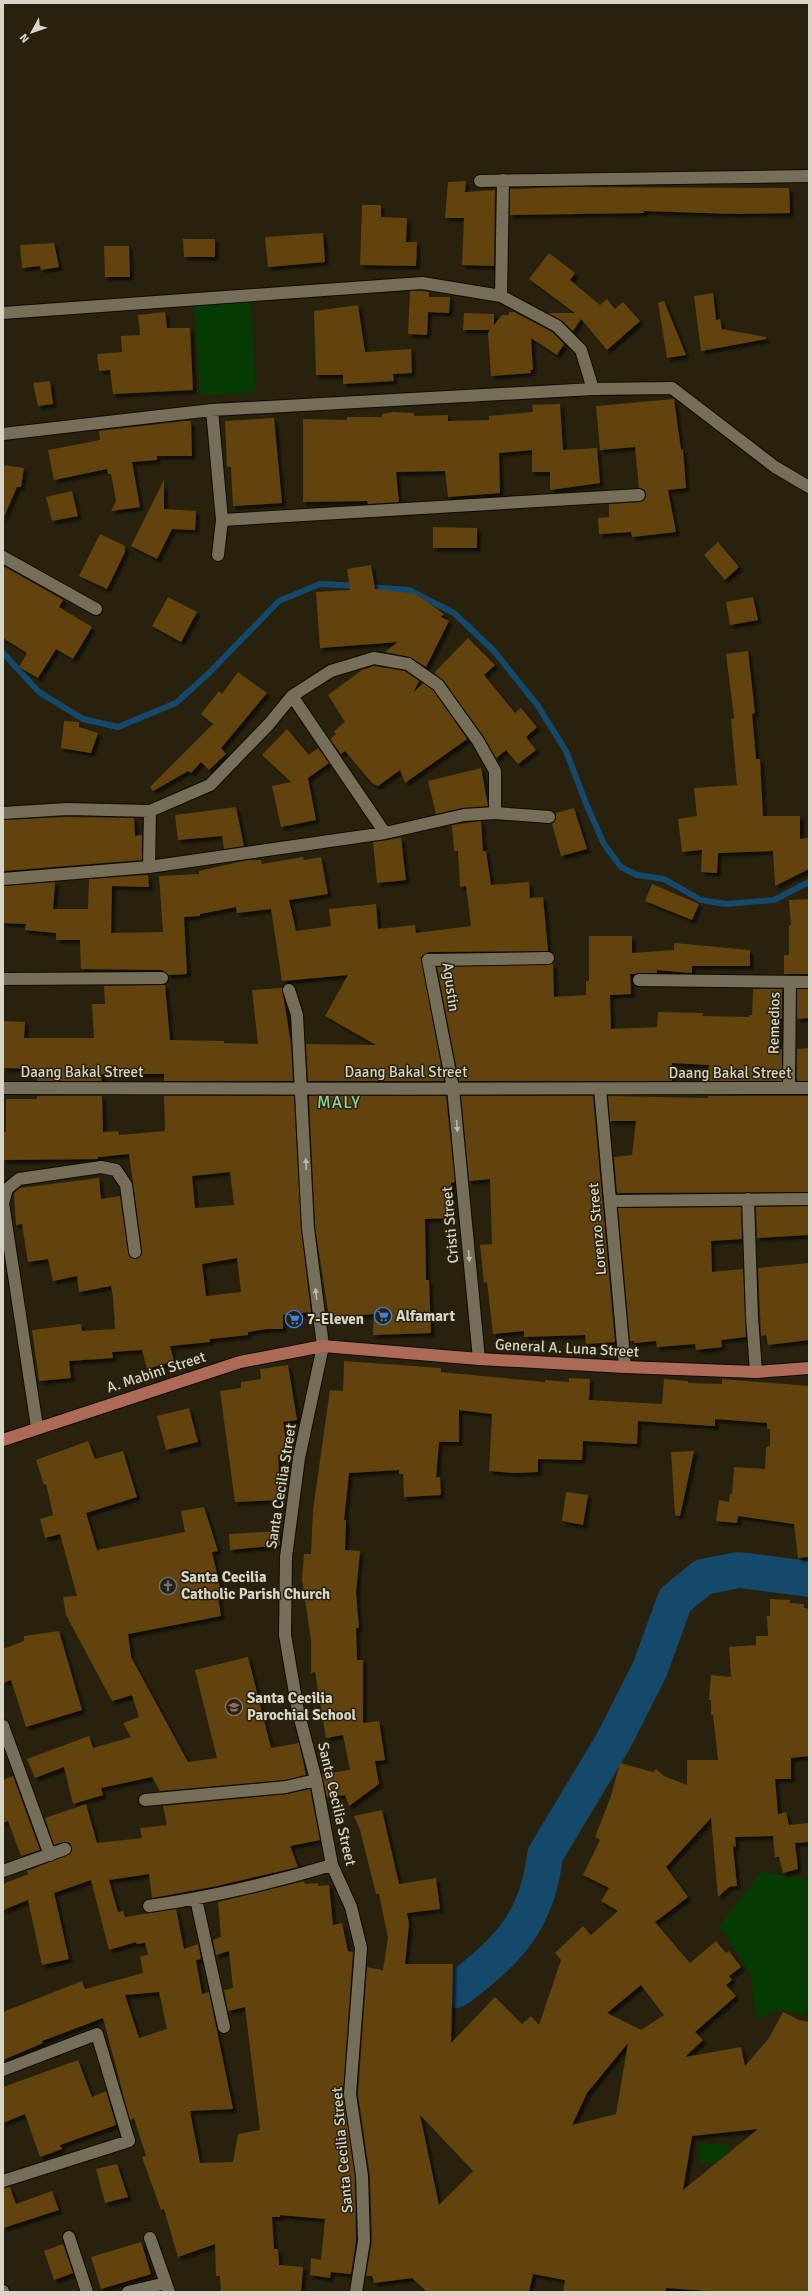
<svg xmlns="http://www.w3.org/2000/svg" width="812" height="2295" font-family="Signika,sans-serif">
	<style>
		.green { fill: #053b03 }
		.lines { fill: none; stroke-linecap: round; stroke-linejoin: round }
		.stream { stroke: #14496c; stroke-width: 6 }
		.river { stroke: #14496c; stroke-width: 36 }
		.building { fill: #624308; fill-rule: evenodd; filter: url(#shadow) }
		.street-casing { stroke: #100a00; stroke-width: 14 }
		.secondary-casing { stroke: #100a00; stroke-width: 14 }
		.primary-casing { stroke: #100a00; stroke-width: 14 }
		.street { stroke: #756e59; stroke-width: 12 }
		.secondary { stroke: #756e59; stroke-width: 12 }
		.primary { stroke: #ad6a57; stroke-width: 12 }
		.oneway { fill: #bebaac }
		.labels { text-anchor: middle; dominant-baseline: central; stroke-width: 3; stroke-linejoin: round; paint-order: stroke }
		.street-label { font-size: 15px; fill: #d7d4c8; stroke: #27210e }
		.poi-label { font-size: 15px; font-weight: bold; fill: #d7d4c8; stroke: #27210e; text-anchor: start }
		.quarter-label { font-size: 17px; letter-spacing: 1px; fill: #8fd29f; stroke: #27210e }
	</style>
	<defs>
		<filter id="shadow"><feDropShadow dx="3.5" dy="3.5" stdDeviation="1" flood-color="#0009"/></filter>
	</defs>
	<rect width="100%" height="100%" fill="#27210e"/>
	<path class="green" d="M251,301l5,91 -56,3 -6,-91z
		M761,1872l48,7v126l-7,11c-22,-9 -25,-7 -45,4l-7,-47 -31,-47z
		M700,2143l28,2 -3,19 -25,-1z"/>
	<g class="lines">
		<path class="stream" d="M367,587l42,3 45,23 40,38 44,55 28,45 21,55 17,38 17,23 16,8 27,4 37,21 25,4 48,-4 35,-18
			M3,653l36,39 44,27 35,8 58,-24 32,-29 71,-73 41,-17 38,2"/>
		<path class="river" d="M456,1990c51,-37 82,-70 89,-135l69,-115 36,-71 25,-69 28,-23 36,-7 70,9"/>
	</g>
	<path class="building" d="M466,181l-1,11 30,-2 -1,76 -32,-1 2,-47h-19l3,-36z
		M567,187l222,1 1,25 -52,1 -94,-3v2l-134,2v-26z
		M362,205h19v12l26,1 -1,24h11l-1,24 -56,-1z
		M323,233l2,29 -57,5 -3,-30z
		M183,239h32v18h-31z
		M54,243l5,24 -18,3 -1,-4 -18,2 -2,-23z
		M104,246h25l1,31h-25z
		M549,253l26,20 -5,7 30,25 7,-6 8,10 8,-7 17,19 -33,29 -26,-31 -8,12 -11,-10 -14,-8h27l-46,-34z
		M410,291h12l7,1v5h21l-1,16 -21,-1 -1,23 -19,-1z
		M713,293l3,27 4,-1 2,10 44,8v2l-65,12 -7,-55z
		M664,301l22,54 -19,3 -9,-55z
		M358,305l7,47 46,-3 1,24 -19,1 1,7 -51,3v-9h-27l-2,-64z
		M165,312l2,16h23l3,62 -80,4 -3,-24 -11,1 -2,-17 25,-2 -1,-16 19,-1 -2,-20z
		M509,312h5l38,20 12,12 -7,11 -26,-17 2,32h-3l1,3 -40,3 -3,-43 2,-3h-27l1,-17 30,1v11l8,-10h7z
		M50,381l3,23 -15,2 -5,-23z
		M674,399l7,51 2,-1 3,39 -18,2 8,42 -44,5 -1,-5 -32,2 -1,-16 11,-1v-13l31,-2 5,-3 1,-4 -1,-4 -6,-3 -4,-41 -35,3 -4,-44z
		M560,404l3,46 34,-2 3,35 -50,7v-18h-18v-22l-33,3 1,40 -52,4 -3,-26 -49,1 3,30 -31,2 -1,-3 -64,1v-83l44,1v-3h35v-3l11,-2 21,1v3l34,-1v6l41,-1v-4l44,-4 -1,-7z
		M274,418l8,85 -49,3 -2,-39h-4l-2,-46z
		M185,421h6l1,35h-35v4l-25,2 8,45 -29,4 5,-10 -5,-27h-3l-1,-5 -53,11 -6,-30 52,-10 -1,-9z
		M3,465l21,3 -3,19h-4l-14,32z
		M164,480v29l32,2 -1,19 -23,-1 -15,30 -26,-13z
		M72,491l6,25 -26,5 -6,-24z
		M433,527l44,1v20h-44z
		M100,534l25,12v6l-18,37 -28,-13z
		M718,542l21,25 -14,13 -21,-25z
		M371,565l4,24 41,5 28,20 -3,3 8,4 -23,46 -16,-10 -25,-5 13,-10 -78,6 -4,-56 34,-2 -3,-21z
		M3,566l60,34 -4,7 33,20 -19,32 -17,-10 -18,29 -19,-11 8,-14 -24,-15z
		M168,597l29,15 -16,30 -29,-16z
		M753,597l5,23 -28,5 -4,-23z
		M468,638l27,27 -11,10 31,38 6,-5 16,19 -11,10 10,13 -18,14 -12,-14 -10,8 -12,-21 -40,-56 -10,-8z
		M748,651l7,62 -3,1 4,45h4l3,57h37v23l9,-1v31l-34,17 -2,-35 -55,2 -1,20 -16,-1 1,-22 -20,2 -4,-33 19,-3 -3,-28 43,-3 -6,-66 3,-1 -8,-64z
		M374,666l31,5 14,10 -6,12 10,-10 10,7 34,49 -62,44 -5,-13 -22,16 -6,-3 -27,-32 -4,3 -11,-15 6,-5 -2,-3 11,-9 -17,-27 34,-25z
		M238,672l29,21 -46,55 5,6 -17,16 -8,-8 -10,11 -3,-2 -35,20 -3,-4 63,-63 -12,-10 18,-23 3,3z
		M64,721l15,1v5l19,6 -7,20 -30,-5z
		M287,729l22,26 9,-7 11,15 -21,15 8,42 -35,7 -9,-41 19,-4 -29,-27z
		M481,768l7,38 -26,2 -26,6 -8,-33z
		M236,807l8,39 -20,3 -2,-13 -44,4 -3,-25z
		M574,808l13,41 -26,7 -9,-32 3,-3 1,-8z
		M67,817l67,1 1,18 7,-1v25l-139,11v-51z
		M481,821l2,30h3l5,34 38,-3 1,16 13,-1 5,54 -120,1 -7,5 23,124h-136l-2,-37 70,1 -51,-29 23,-41 -66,6 -11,-72 -34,4 -1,-6 -36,7v2l-16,1 3,57 -18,1 -7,-5 -81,-1 -1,-29h-24v-7l-31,-3 1,-6 -23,-1v-37l52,-4 -2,27h35l1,-30 59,-4 1,12 -37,-1 -1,47 52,-1 -4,-56 40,-2v-3l49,-11h13l1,4 41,-7 1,3 17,-3 7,37 -39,6 7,31 35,-5 -2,-17 47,-5 2,25 37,-4 1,8 55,-7 -5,-40 -6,1 -2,-36h-4l-2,-26z
		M401,838l5,42 -29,3 -4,-41z
		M652,884l47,20 -7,16 -47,-19z
		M809,899v75h-25v-19h5v-30h2l-2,-25z
		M589,936h43v17l42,-3v-7l76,7v16h-58v7l-35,-3v3l-27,1 1,20 -21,1 1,34 46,-2 1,-15 45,1v3l46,1v-2h3l1,-26h29v30h-6l1,31 5,-1v32h-74l1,-16 -37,-2v18h-213l-22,-114 116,-3 1,33 32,-2v-14h3z
		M165,985l5,55 54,1v2l34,1 -6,-54 30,-2 9,56 2,37h-129v-7h-63l1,7h-65v-12l-34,-1 1,-47 21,1 -1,16h70l-2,-34h13l-1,-18z
		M797,989h12v29l-12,1z
		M809,1048v33h-12v-32z
		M37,1096h65l1,36 15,-1 1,4 46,-4 -1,-35h130l7,132 10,84 -28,3v14h-17l-18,3v3l-38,4v3l-40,4 4,15 -27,8 -5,-19 -30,2 1,6 -44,3 2,17 -32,3 -7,-51 49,-6 1,7 33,-2 -2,-33 -2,-10 -32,6 -2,-16 -24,5 -5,-22 -20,3 -6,-38 -6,1 -2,-32 6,-5 79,-10 2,21 19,-3 9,60 7,3 6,-4v-4l-13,-97 -31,3v2l-95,1v-28h3v-33h31zM230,1172l4,33 -39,3 -3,-32zM237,1258l4,34 -35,4 -4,-32z
		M309,1096h137l9,86 -4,1 1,35 -27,1 1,61h3l2,53 -58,2 1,-21 -45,3 -14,-90z
		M461,1096h132l22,246 -29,2 -1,-9 -61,2v-6l-31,3 -6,-52 -3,1 -4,-38 12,-1 -2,-65 -21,2z
		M608,1096l100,2v-2h101v96l-192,1 -3,-36 18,-2 4,-34h-26z
		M809,1206v29l-52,3 -1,-31z
		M741,1207l1,32 -31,2 1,31 31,-3 3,68 -25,3 1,7 -26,3 -1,-6 -38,3 -1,-6 -22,2v-2h-4l-12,-133z
		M809,1263v77l-41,5 -2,-10 -5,1 -3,-68z
		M344,1361l97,7v4l104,10v-2l24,2v-4l21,1 -1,21 73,4 2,-25 24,2v2l34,1v-5l87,7v171l-11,1 -4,-34 -56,-8 -1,7 -21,-2 3,-21 10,2 1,-8h2l2,-27 31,2 1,-22 4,-1v-17h-3v-6l-52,-4v7l-77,-5 -1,23 -54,-3 -1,19 -44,-1v13l-23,1 -26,-2 3,-57 -33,-4v32h-20l-3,35h4l1,18 -37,2 -1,-23h-4v-4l-50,3 -5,47h2l-1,30 15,1 -4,42 3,35h-3l1,32h6v63l16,-2 6,39 -10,1 4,23 -30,22 -4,-11 -18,2 -5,-23 28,-4 -7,-35 -17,3 -11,-66 -4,1v-33l-9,-60 2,-26h7l2,-44 17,-120 13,1z
		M288,1365l9,55 -14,2 5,31 -10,2 2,45 -45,2 -15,-111 21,-3v-6l20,-3 -1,-10z
		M189,1408l9,34 -32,8 -9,-34z
		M88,1441l7,18 28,-8 14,46 -51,16 11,37 88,-18 -4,-21 23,-4 14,44 -6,1 10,44 -4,1 3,19 -93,18 3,23 57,105 29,-4 -22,-88 53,-13 23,91 28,-5 7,32 -21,5 -125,11 -8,-14 -51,11 2,7 -30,9 -9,-37 -29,11 -8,-19 62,-23 4,12 38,-11 -8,-14 16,-6 -7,-22 -20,6 -46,-86 -3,-18 14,-1 -11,-40 -6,-22 -15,4 -5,-19 13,-4 -7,-31 -2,1 -8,-25z
		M694,1451l-14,65 -5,-1 -4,-63z
		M566,1492l22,3 -5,30 -21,-4z
		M279,1531l1,14 -50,5 -1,-16z
		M770,1599l20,1v3l14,1v4l5,1v147l-18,2v21h-16l3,35 8,-2 3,13 20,-2v19l-14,1 3,26 -15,4 -4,-16h-4l-2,-21 -38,1 1,9 -3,1 4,39 -8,1 -11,10 -7,-79 -45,49 22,30 -33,25 35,41 26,-22 10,12 3,-2 12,16 -12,9 3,4 -6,5 10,11 -41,36 8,8 -18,17 56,-10 4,19 24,-28 14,-26 16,8 10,2v270h-86l-57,-4 -1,4h-102l2,-12 -32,-6 -4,18h-102l-15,-14 -38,5 -2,-7h-6l6,-35 -2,-65 -12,-82 9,-127 16,3 5,-32 -9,-44h-3l-16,-64 -6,-14 28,-6 17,74 37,-6 4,31 -33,4 2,11 -4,40h48l-2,79 44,-46 27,27 9,-8 8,9 22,-65 -6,-7 28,-27 8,9 27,-24 -17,-10 8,-13 -26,-13 17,-35 -5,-3 16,-41 9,-33 33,9 3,-3 8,7 23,9v-25h31l-5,-45h-2v-15h-2l2,-25 20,2 -2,-30 27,-2v-9h12l-1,-20h3zM641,1985l23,30 -23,15 -34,-17zM628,2043l-12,71 -44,11 15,-32zM420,2115l53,56 -34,34zM758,2129l-75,61 9,-54z
		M59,1631l23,79 -56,17 -15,-47 -8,3v-34l21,-8v-5z
		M13,1776l27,74 -19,6 -13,-35 -5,2v-43z
		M310,1789l10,51 -30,6 8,21 -81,19 -65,12 -3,-24 -40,6 9,32 5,-1 2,6 51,-8 8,40 14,-5 3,15 -5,1 6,34 7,-2 24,117 -43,2 10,52 33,-1 5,-28 22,-4 -15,-123 -17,4 -4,-21 9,-2 -4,-37 -13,4 -3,-15 8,-3 -3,-35 86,-21 1,3 13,-1v3l11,-1 4,40 9,-2 6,28 5,1 -10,141 12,84 1,64 -5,33 -20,-2 -1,6 -20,-3 1,-17 10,2 4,-41 -45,-4v2h-8l2,32h4l1,16 24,2 -2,25h-80l-1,-16h-4l-1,-32 -37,13 -14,-48 -3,1 -19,-53 4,-1 -12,-38 -4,2 -27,-102 -61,23 1,2 -40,17v-48l79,-31 3,8 58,-16 -3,-16 8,-3 -3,-11 -8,1 -1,-2 -27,8 -18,-70 -37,13 15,66 -27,6 -14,-65 -25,10v-26l25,-10 -1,-3 43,-17 2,-4 -2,-7 -7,-1 -9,3 -9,-27 41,-14 11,39 45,-5 -2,-10 27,-3 -4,-19 124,-12zM159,1992l8,37 -28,9 -14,-43z
		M78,2060l14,37 14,-6 10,34 -56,20 2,4 -22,8 -15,-43 -22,9v-36z
		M117,2164l11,33 -23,6 -9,-34z
		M10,2187l6,17 36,-13 7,19 -56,18v-40z
		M141,2242l10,32 -50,15 -10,-32z
		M63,2244l10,29 -19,7 -10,-29z"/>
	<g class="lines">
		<defs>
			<path id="street" d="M480,181l329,-5
				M501,296l2,-116
				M3,313l419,-30 79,13 56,30 24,24 12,39
				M212,410l10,110 -4,35
				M3,434l209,-24 381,-21 79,-1 103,79 34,20
				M222,520l417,-25
				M3,557l93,52
				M292,696l93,137
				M3,813l64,-4 83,2 60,-26 59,-61 23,-28 39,-25 43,-13 34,6 30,21 40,56 17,30v42
				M149,867l1,-56
				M3,879l146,-12 236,-34 79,-18 31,-2 54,4
				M3,979l159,-1
				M639,980l170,2
				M289,990l8,25 11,213 15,118 -24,112 -13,99 -1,78 13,76 18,69 16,85 19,42 10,41 -11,146 12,82 2,65 -8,51
				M789,1088l1,-106
				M600,1089l25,278
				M748,1199l4,118 4,55
				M610,1201l199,-2
				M479,1359l-26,-271 -25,-128 120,-2
				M37,1427l-34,-224 4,-14 12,-10 82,-12 15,3 10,15 9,67
				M3,1726l47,129
				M145,1800l141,-13 30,-7
				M3,1871l62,-22
				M196,1899l28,128
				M149,1906c63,-9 123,-23 183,-41
				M3,2070l94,-36 32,107 -126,40
				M69,2237l18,55
				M150,2238l19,54
				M3,2291v1
				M128,2292l38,-9"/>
			<path id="secondary" d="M3,1088c269,0 537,2 806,0"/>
			<path id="primary" d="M3,1440l237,-78 83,-16 156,13 146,8 131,5 53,-4"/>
		</defs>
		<use href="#street" class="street-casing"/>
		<use href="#secondary" class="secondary-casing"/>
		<use href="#primary" class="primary-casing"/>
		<use href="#street" class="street"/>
		<use href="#secondary" class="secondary"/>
		<use href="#primary" class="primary"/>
	</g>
	<defs><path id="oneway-solid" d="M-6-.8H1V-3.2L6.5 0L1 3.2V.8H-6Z"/></defs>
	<g class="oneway">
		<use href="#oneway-solid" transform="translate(457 1126) rotate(85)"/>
		<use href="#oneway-solid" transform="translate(306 1164) rotate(-92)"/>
		<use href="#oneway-solid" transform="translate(469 1256) rotate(85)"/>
		<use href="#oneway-solid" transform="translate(316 1294) rotate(-97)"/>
	</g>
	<defs>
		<symbol id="supermarket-ring" viewBox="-11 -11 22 22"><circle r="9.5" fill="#27210e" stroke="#3f7fe0" stroke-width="1.5"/><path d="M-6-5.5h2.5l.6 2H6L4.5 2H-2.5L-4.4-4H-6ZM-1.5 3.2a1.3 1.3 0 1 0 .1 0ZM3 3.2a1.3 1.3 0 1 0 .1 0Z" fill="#3f7fe0"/></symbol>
		<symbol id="church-ring" viewBox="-11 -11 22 22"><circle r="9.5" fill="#27210e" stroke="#6b7280" stroke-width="1.5"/><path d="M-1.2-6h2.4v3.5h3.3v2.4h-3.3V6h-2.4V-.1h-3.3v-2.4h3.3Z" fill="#6b7280"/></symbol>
		<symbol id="school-ring" viewBox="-11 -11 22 22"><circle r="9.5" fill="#27210e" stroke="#8d6e63" stroke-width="1.5"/><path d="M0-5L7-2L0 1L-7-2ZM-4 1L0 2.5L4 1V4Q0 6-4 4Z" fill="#8d6e63"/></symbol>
	</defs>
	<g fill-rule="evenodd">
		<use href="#supermarket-ring" x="373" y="1306" width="20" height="20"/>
		<use href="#supermarket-ring" x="284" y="1309" width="20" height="20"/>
		<use href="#church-ring" x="158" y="1576" width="20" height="20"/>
		<use href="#school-ring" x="224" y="1697" width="20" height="20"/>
	</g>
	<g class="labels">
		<g class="street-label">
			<text transform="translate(451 987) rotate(82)">Agustin</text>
			<text transform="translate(774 1023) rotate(-89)">Remedios</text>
			<text x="82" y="1072">Daang Bakal Street</text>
			<text x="406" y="1072">Daang Bakal Street</text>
			<text x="730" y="1073">Daang Bakal Street</text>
			<text transform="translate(450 1225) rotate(-95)">Cristi Street</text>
			<text transform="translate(597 1229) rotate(-95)">Lorenzo Street</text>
			<text transform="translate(567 1348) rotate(3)">General A. Luna Street</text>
			<text transform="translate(156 1372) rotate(-18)">A. Mabini Street</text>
			<text transform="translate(281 1486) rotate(-81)">Santa Cecilia Street</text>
			<text transform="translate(337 1804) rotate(77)">Santa Cecilia Street</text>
			<text transform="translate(342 2150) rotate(-95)">Santa Cecilia Street</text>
		</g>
		<g class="poi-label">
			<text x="396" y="1316">Alfamart</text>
			<text x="307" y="1319">7-Eleven</text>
			<text x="181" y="1577">Santa Cecilia<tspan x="181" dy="17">Catholic Parish Church</tspan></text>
			<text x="247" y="1698">Santa Cecilia<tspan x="247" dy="17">Parochial School</tspan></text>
		</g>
		<g class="quarter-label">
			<text x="339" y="1102">MALY</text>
		</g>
	</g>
	<rect width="812" height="2295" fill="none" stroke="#d7d4c8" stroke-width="8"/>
	<g transform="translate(32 32) rotate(230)" stroke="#27210e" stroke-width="3" paint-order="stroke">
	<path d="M0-3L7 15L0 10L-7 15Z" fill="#d7d4c8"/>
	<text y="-6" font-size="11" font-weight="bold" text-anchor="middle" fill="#d7d4c8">N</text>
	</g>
</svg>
